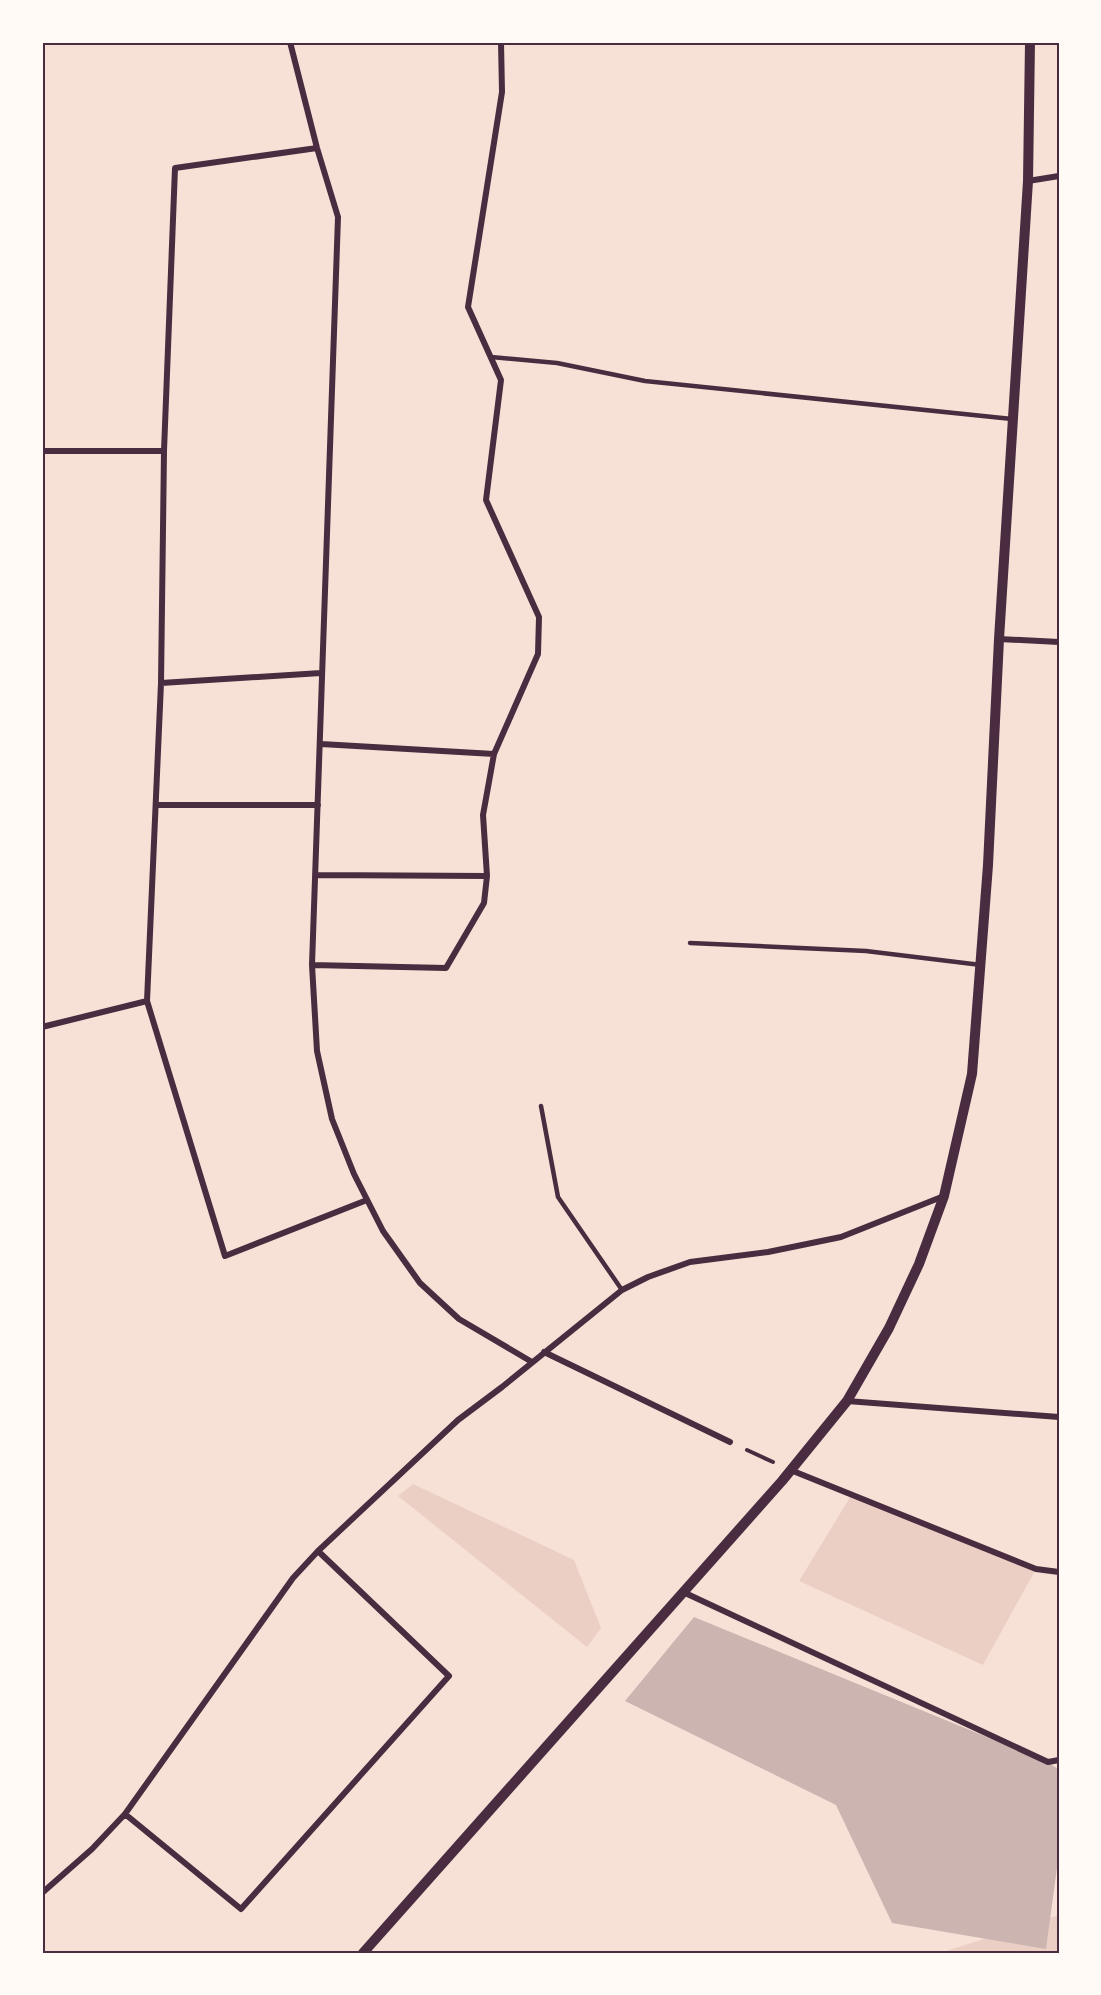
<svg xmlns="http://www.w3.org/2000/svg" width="1101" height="1995" font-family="Overpass,sans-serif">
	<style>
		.green { fill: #ebcfc5 }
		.building { fill: #ccb4b1 }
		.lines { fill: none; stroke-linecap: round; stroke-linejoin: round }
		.path { stroke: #4a2c40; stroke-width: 4 }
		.service { stroke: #4a2c40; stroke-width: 4.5 }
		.minor { stroke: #4a2c40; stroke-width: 6 }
		.tertiary { stroke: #4a2c40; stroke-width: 10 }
		.neatline { fill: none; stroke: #4a2c40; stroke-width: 2 }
	</style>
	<rect width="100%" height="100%" fill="#f7e1d7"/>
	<path class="green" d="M413,1484l161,76 27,68 -14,19 -189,-151z
		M852,1494l184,75 -53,96 -184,-84z
		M1059,1915v38h-119z"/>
	<path class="building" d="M694,1617l354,145 11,8v83l-13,96 -154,-26 -56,-118 -211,-104z"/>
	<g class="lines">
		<path class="path" d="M747,1450l26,12"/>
		<path class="service" d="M491,357l66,6 88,18 367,38
			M690,943l176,8 115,14
			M541,1106l17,91 64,93"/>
		<path class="minor" d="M290,42l27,106 21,69 -26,748 5,86 15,68 22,55 29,57 37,52 39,36 73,43
			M1028,181l31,-5
			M42,451h122
			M999,639l60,3
			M321,673l-160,10 -14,318 78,255 142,-56
			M161,683l3,-232 11,-283 142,-20
			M321,744l173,10 44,-100 1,-37 -53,-117 15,-120 -33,-73 34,-215 -1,-50
			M156,805h162
			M316,875l171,1
			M312,965l134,3 38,-65 3,-27 -4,-61 11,-61
			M42,1027l105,-26
			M544,1352l186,90
			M847,1401l212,16
			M793,1471l243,98 23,3
			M683,1592l365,170 11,-2
			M125,1814l116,95 208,-233 -131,-125
			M42,1893l50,-44 33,-35 168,-236 25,-27 140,-131 44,-33 120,-97 26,-13 42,-15 78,-10 73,-15 103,-41"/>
		<path class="tertiary" d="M363,1953l419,-472 65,-80 42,-73 30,-64 25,-68 28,-122 16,-209 11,-226 29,-458 2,-139"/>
	</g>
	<rect width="1101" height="1995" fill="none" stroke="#fffaf5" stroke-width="87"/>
	<rect x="44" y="44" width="1014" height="1908" class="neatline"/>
</svg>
